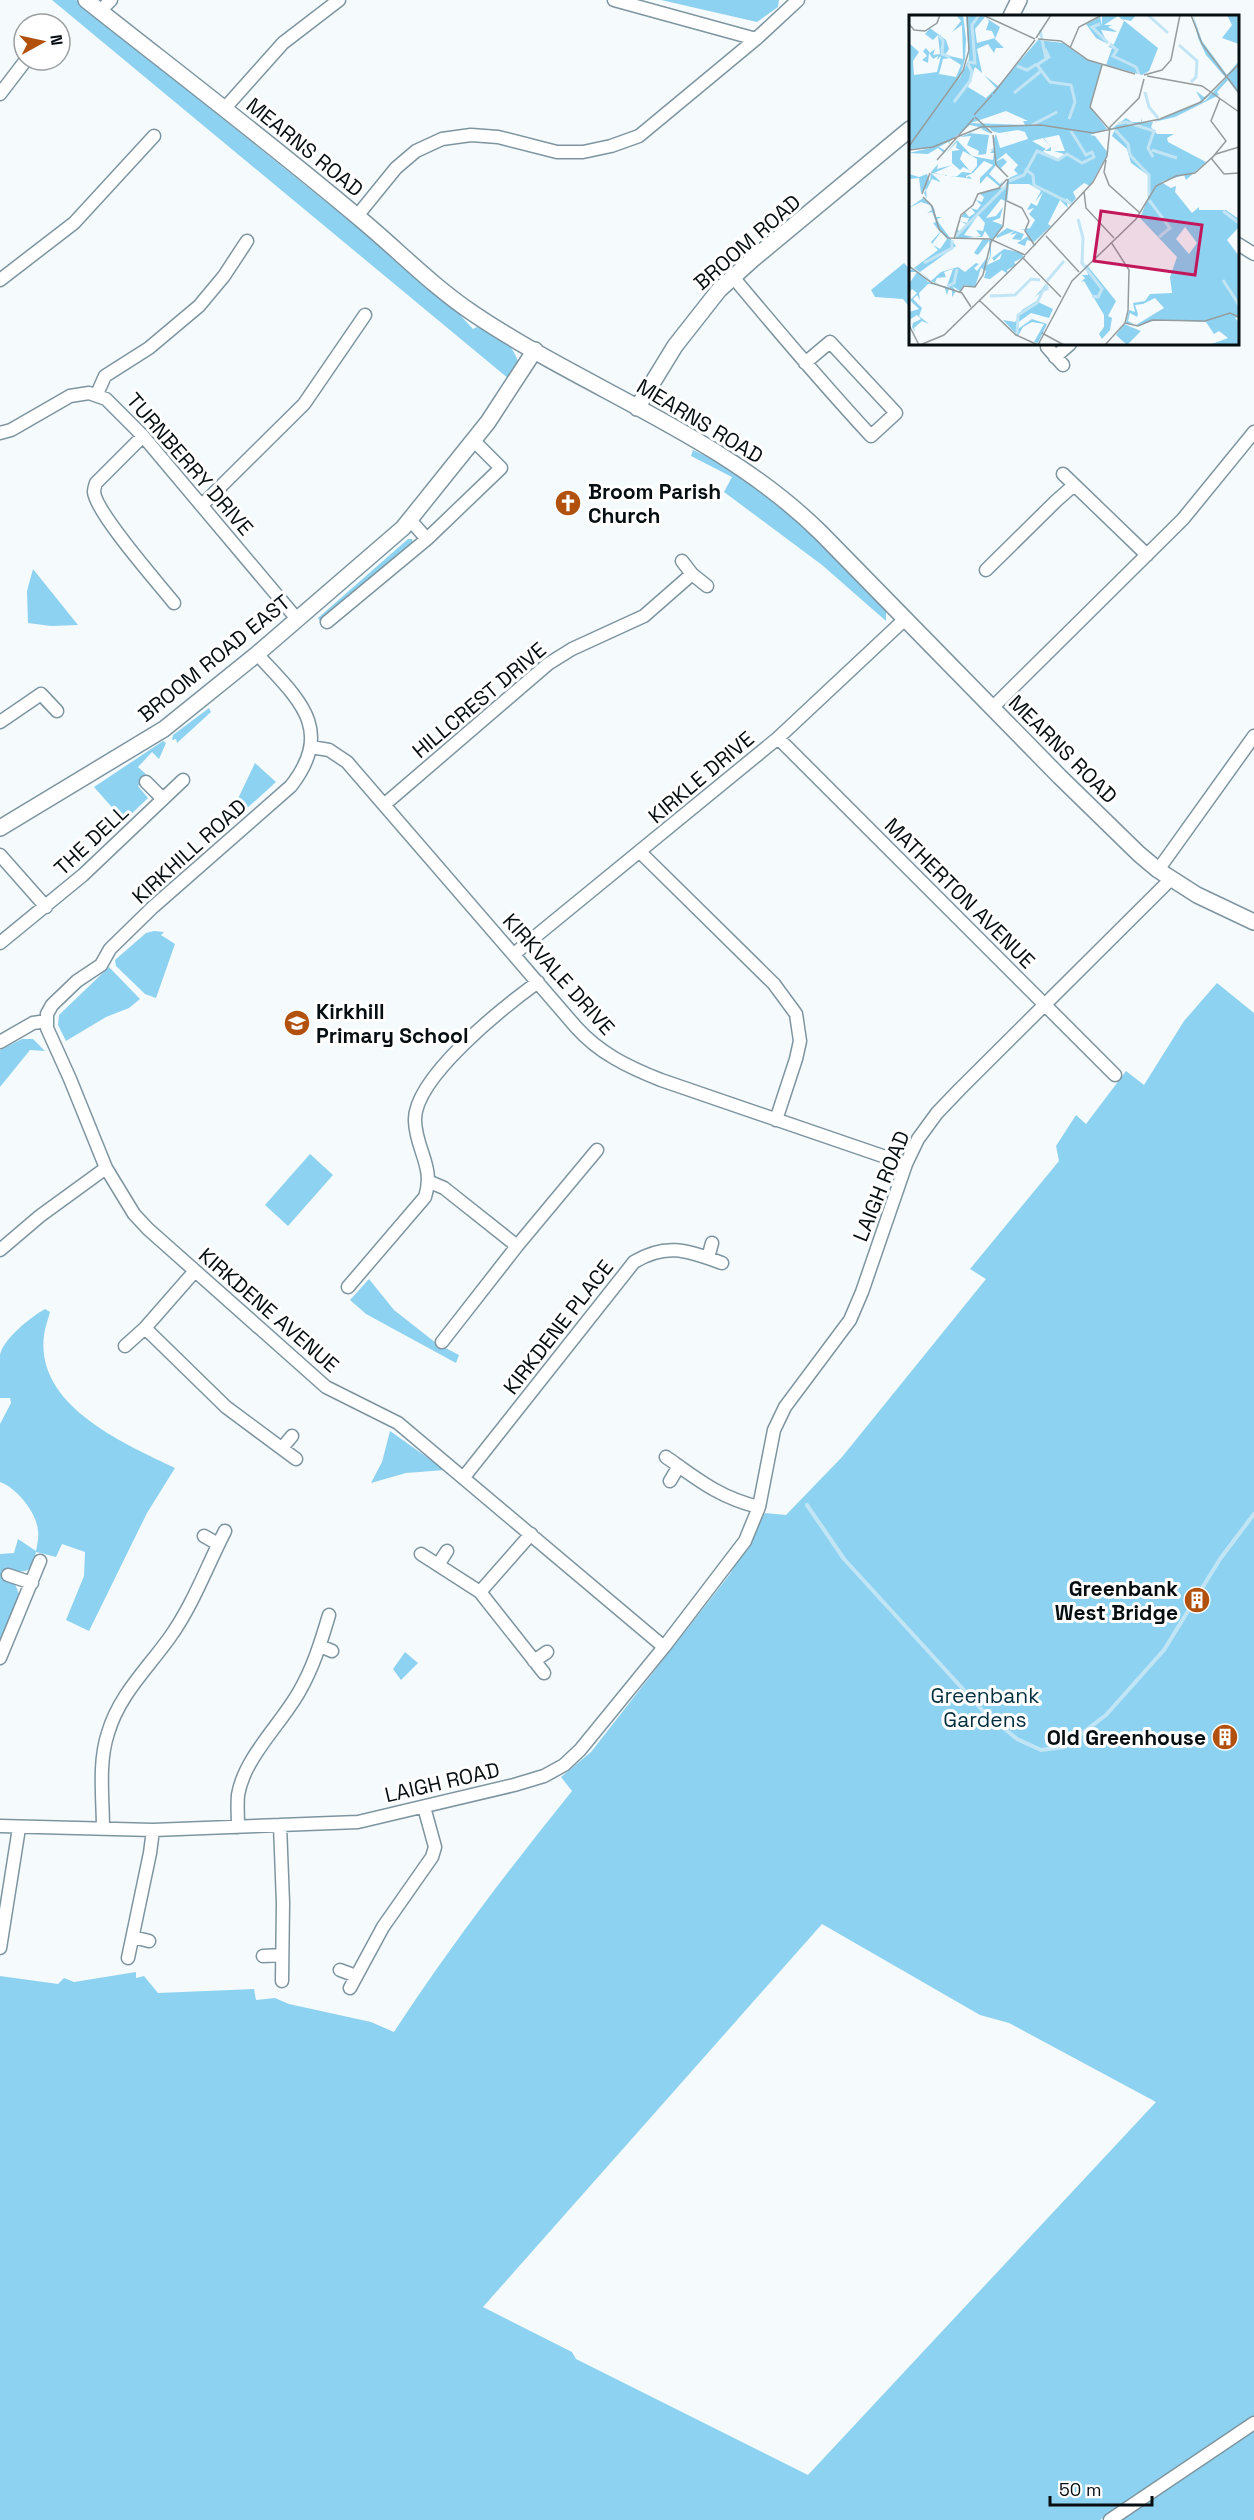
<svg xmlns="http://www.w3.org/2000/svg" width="1254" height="2520" font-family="'Space Grotesk',sans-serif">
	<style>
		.green { fill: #8ed2f1; fill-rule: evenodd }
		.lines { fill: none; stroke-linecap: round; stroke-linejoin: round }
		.stream { stroke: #c2e5f5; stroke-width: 4 }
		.minor-casing { stroke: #7e95a0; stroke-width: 15 }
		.tertiary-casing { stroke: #7e95a0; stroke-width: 18 }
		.minor { stroke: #fff; stroke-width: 12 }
		.tertiary { stroke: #fff; stroke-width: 15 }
		.labels { text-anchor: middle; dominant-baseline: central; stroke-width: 6; stroke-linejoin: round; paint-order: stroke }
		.street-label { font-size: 21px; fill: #060e11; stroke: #fff }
		.poi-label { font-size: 21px; font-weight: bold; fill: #060e11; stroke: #fff; text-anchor: start }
		.park-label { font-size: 21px; fill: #022f3f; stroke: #fff }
		.inset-river { fill: none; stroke: #c2e5f5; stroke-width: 3 }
		.inset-road { fill: none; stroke: #959c9e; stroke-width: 1.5 }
		.view { fill: #c2185b; fill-opacity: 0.15; stroke: #c2185b; stroke-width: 3 }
		.inset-edge { fill: none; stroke: #060e11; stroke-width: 3 }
	</style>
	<rect width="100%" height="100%" fill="#f5fafc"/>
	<path class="green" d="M52,0h24l254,205 16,10 103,88 24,26 4,-2c21,9 32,11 41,34l-9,18z
		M661,0h118l-1,7 -21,15z
		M904,263l6,6v39l-7,-9 -28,-2 -4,-7z
		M693,450c24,11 48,23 68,39 46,35 85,80 125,122v10l-64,-56 -98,-73 8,-15 -41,-21z
		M408,539h4l1,6 -93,76 -2,-3z
		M33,569l45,56 -27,1 -23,-3 -1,-32z
		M209,708l2,4 -34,31 -1,-4 -4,1 1,-5z
		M163,741l3,2 -7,16 -7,-7 -14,15 10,9 -10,10 10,12 -24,23 -30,-34z
		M255,763l21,19 -53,48z
		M154,931l10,1 -3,3 14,9 -19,54 -11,-4 -29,-28 -1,-6 31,-27z
		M109,967l31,32 -11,9 -23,9 -40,24 -8,-16 1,-10z
		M1217,983l37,30v1403l-71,53 -83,51h-1100v-544l58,8 6,-6 10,4 62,-10v6l8,-2 14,17 96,-4 2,11 19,-2 14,6 82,18 23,10c55,-84 115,-163 178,-241l-11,-14 30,-25 139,-178 35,-61 21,2 56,-58 144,-178 -16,-10 89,-108 -3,-15 20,-31 10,9 40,-53 18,14 40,-64zM822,1924l158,91 29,8 147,79 -348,373 -232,-116 -4,-7 -89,-45z
		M22,1039h11l12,12 -15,-1 -30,37v-37z
		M310,1154l23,21 -45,51 -23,-21z
		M369,1279l25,31 42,33 23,12 -3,8 -90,-49 -16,-14z
		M45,1309l5,3c-2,8 -5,15 -6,23 -9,71 80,108 131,133l-28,45 -58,118 -23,-11 18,-44 1,-24 -23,-8 -6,13 -20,-5c-5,20 -7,22 -27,17l-4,10 10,5 5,12 -20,48v-90l14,-1 4,-14 18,12c1,-6 3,-13 2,-20 -1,-18 -21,-43 -38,-49v-58l11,-21 -1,-5h-10c0,-13 0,-30 0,-43 3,-16 31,-38 45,-46z
		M390,1431l55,39 -39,3 -35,10 11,-21z
		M405,1652l13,11 -17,17 -8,-11z
		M1254,2430v90h-134z"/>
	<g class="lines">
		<path class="stream" d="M807,1505l37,54 139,152 34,28 24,11 23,-3 42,-32 58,-65 56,-91 34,-45"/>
		<defs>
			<path id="minor" d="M614,0l142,39
				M100,11l11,-11
				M0,94l26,-34
				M225,108l58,-65 56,-43
				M357,216l39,-48 20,-17 26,-12 29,-4 27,2 59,15h26l28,-6 28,-10 117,-97 42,-39
				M1238,244l16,10
				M733,277c45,54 90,107 138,159l25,-23 -66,-71 -25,21
				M0,280l74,-57 80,-87
				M1047,347l16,18
				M1055,357l15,-13
				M97,394l8,-18 44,-28 50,-42 25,-30 23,-35
				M0,433l11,-3 59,-34 19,-3 17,6 37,37 154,183
				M143,436l-47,47c-1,3 -2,6 -2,9 2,21 64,91 80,111
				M1063,474l84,81
				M202,505l102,-101 61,-89
				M427,539l74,-71 -27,-27
				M682,561l10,13 15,12
				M986,570l70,-69 17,-15
				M327,622l100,-83 -17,-19
				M257,654c40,44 79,74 34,132l-138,121 -43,42 -9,16 -24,16 -25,24 -5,9v14l23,51 36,89 28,46 14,15 178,158 72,36 266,224
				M992,708l191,-189 71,-87
				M0,722l41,-28 16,17
				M778,738l337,337
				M311,747l18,3 18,12 229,265c23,26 52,40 85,53l245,84
				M146,782l17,17
				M385,804l163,-140 24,-15 72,-33 48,-42
				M641,853l133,131 22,30 4,27 -4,18 -20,61
				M0,855l46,52
				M1158,870l96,-134
				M0,943l83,-68 100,-95
				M514,954l264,-216 126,-118
				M0,1042l33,-19 14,-2
				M430,1182l14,6 73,58
				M0,1250l40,-34 66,-48
				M708,1258l4,-15
				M348,1287l77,-90c10,-30 -9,-47 -10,-76 -2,-43 90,-115 123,-139
				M145,1328l81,79 70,52
				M442,1342l75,-96 80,-96
				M125,1346l20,-18 49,-56
				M282,1448l10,-12
				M666,1457c31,22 54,41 93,50
				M464,1477l170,-215c33,-20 54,-11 88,1
				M670,1481l9,-15
				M204,1536l14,8
				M421,1554l59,38 64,81
				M438,1565l9,-14
				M8,1575l24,8
				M480,1592l51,-58
				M320,1646l12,5
				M0,1658l40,-97
				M534,1661l13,-9
				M280,1825l3,78 -1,78
				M0,1826l153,4 205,-8 156,-37 30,-9 20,-11 16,-15 84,-103 81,-106 14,-34 15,-77 11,-23 65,-87 12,-28 44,-128 12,-25 19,-26 23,-24 211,-210
				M238,1827c0,-11 -1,-22 0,-32 6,-37 43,-71 61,-103 14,-24 22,-50 30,-77
				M103,1829c0,-31 -5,-66 5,-96 11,-38 40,-65 62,-96 23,-32 37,-71 55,-106
				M133,1937l16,4
				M0,1948l19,-120
				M263,1956l19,-1
				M128,1958l22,-105 3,-23
				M340,1970l16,6
				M350,1988l33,-61 49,-70 3,-10 -11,-40
				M1110,2520l144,-97"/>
			<path id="tertiary" d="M86,0c91,72 183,142 272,217 39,32 74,69 116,97 113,76 249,122 347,219l239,244 79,77 19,16 39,25 57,27
				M1011,16l8,-16
				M637,408l38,-62 44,-56 33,-30 158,-131
				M0,828l164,-99 93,-75 146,-126 85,-106 47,-72"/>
		</defs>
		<use href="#minor" class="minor-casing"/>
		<use href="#tertiary" class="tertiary-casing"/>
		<use href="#minor" class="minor"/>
		<use href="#tertiary" class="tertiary"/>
	</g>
	<defs>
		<symbol id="church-disc" viewBox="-11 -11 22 22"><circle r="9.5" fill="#b2510e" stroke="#fff"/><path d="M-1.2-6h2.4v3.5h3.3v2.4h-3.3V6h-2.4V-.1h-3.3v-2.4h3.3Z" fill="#fff"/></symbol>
		<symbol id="school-disc" viewBox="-11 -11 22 22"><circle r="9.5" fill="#b2510e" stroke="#fff"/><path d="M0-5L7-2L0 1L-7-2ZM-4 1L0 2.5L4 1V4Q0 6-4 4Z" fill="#fff"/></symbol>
		<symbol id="building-disc" viewBox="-11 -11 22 22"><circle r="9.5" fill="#b2510e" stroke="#fff"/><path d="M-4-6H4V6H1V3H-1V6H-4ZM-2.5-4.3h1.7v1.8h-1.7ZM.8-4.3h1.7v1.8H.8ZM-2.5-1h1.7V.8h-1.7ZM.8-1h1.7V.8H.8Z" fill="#fff"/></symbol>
	</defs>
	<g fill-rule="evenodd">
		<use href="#church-disc" x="553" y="488" width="30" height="30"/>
		<use href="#school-disc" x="282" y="1008" width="30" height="30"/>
		<use href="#building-disc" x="1182" y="1585" width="30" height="30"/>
		<use href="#building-disc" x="1210" y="1722" width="30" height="30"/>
	</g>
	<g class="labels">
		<g class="street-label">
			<text transform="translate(305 147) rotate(39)">MEARNS ROAD</text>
			<text transform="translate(747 242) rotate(-41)">BROOM ROAD</text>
			<text transform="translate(700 421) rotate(31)">MEARNS ROAD</text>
			<text transform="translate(190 464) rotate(49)">TURNBERRY DRIVE</text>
			<text transform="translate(214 658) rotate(-39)">BROOM ROAD EAST</text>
			<text transform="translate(479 700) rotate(-40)">HILLCREST DRIVE</text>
			<text transform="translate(1063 749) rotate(45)">MEARNS ROAD</text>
			<text transform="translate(701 777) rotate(-40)">KIRKLE DRIVE</text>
			<text transform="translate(91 840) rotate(-43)">THE DELL</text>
			<text transform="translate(189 851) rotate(-42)">KIRKHILL ROAD</text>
			<text transform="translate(960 893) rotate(45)">MATHERTON AVENUE</text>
			<text transform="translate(559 974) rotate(48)">KIRKVALE DRIVE</text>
			<text transform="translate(881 1186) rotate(-68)">LAIGH ROAD</text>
			<text transform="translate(269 1310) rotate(41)">KIRKDENE AVENUE</text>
			<text transform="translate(558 1327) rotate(-52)">KIRKDENE PLACE</text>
			<text transform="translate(442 1782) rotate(-13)">LAIGH ROAD</text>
		</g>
		<g class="poi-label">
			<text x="588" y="491">Broom Parish<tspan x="588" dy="24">Church</tspan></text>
			<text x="316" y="1011">Kirkhill<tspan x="316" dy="24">Primary School</tspan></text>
			<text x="1178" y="1588" text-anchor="end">Greenbank<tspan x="1178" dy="24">West Bridge</tspan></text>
			<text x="1206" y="1737" text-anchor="end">Old Greenhouse</text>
		</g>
		<g class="park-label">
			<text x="985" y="1695">Greenbank<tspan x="985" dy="24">Gardens</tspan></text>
		</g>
	</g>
	<g transform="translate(909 15)">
		<rect width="330" height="330" fill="#f5fafc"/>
		<path d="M47,0h7l3,24 -1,20 -6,21 10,-21 -3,-44h16l3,2 -10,12 2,14 18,-5 -3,-7 -6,-1 3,-9 -3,-3 14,9 -5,12 9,9h-8l-2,5 -6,-9 -11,5 5,24 -7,-6 -7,20 18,11 10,-10 -12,-13 14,11 40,-46 25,3 23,16 16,6 -12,42 17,22 -17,6 5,1 13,17 -18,33 -6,-3 -11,9 3,6 -4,5 -6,-5 2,10 -8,-8 -12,24 3,2 -17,16 -7,-2 -2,6 -8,-3 11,-7 -3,-6h-5l10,-2 5,-8 -6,-6 5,-6 -7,2 4,-7 6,3 6,-14 -8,10 6,-11 -12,-7h-20l-2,18 -6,-3 -15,19 10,-2 7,-9 -3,11 -8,3 11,4 -7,11 11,-8 17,6 -3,6 -9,-1 5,-6 -7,2 4,-4 -17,7 -1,-2 -6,6h1v13l-4,10 13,-6 2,-6 -8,8 -2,-3 12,-9 16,3 4,5 -10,5 2,3 -9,5 1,4 -6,-4 -12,9 -6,-1 2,-7 -5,-3 -6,19 -11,-2 -4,6 -8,-5 4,5 -4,6v-8l-3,-1 -2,7 -3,-9 6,2 -3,-2 6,-17 -9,3 2,5 -9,1 -2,4 4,2 -9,-3 -9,-9 10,9 10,-9 17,-5 7,5 11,-9 3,1 -5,4 3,3 11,-15 -2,10 4,-11 -1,-14 -11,14 -4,-2 9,-14 8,1 -6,-9 -3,6h-7l6,-1 -5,-6 7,1 2,-8 -7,-8 -14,20 10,2 -18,2 1,-10 3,3 6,-8 -6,-3 7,2 2,-5 -8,-1 4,-5 4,5 6,-4 -4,-5 6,2 4,-5 -5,-5 6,2 2,-5 -5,-4 25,-6 5,-9 9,-4 -4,-4 4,-5 -12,-12 -11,9 8,-4 4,4 -6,6 3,4 -8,-7 -7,9 11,10 3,-3 -3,6 -13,-11 -7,8v-6l13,-13 -9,-4 -11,12 -7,3v2l3,-2 3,3 -41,-6 10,9 -9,-3 -6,12 1,8 -3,-6 3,-5 -6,5 -2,-15 -10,1v-5l10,3 8,-3 3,8 1,-10 7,-8 -1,5 15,-4 -18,8 22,4 6,-5 9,1 6,-7v-7l-14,-8 -3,8 9,11 -6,-3 -3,3 -8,-7v-12l8,-1 -4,-2 1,-6 -12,12 12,-14 15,16 21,4 1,-7h-4l4,-4 -6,2 6,-3v-10l2,-4 4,14 28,-9 -3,-7 -7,-2 -19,3 -7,-2 -3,-4h-3l5,7 -10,-5 -12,4 20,2 -3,19 -8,1 1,-4 -12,-6 4,-9 -11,1 23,-9 -13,-3 -21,17 2,3 -3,-3 -9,5 7,4 -8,8 6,-6 -6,-5 -10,6 -19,-1 21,-5 -21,1v-106l10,9 -6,9 1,14 23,-3 4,-16 -4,4 1,-4 -5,3 -4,-6 -1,10 -6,-3 5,-4 -4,-5 3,-3 4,5 5,-4 -2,6 7,-1 -2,-19 -5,5 -8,-6 5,-6 16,12 3,9 -4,6 18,4 -1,-34 -10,7 9,-11zM41,43l11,7 -5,12 -17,-3 4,-15zM97,96l22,10h-5l2,4 -54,-2zM150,120l6,16h-11l13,4 -8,5 -9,-3 -7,-6 3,-2 -14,-8 11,-3 8,9 -6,4h6v-4l-7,-9zM193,0h34l-5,6 -9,-2 36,29 -9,23 -7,4 -36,-10 6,-17 -4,-1 6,-3 10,-23 -6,-5 -14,9h8l-4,2 10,5 -17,-2 7,14 -12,-6 -10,-14 14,-7 2,9zM284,0l9,26 25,34 12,-14 -3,7 3,-3v30l-11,-15 -11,12 2,3 -44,22 -21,5 44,-19 3,-3 -5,-9 8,6 9,-4 -16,12 9,-5 20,-22 -20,-23 -8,-17zM318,0h12v29l-17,-6 10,-13zM217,103l6,4h9v-4l1,4 10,-2 -13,3 14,-1 -2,5 6,7h17l-7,4 1,4 38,20 -20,18 -2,-5 -23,7 10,6 5,-2 -1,6 17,21 7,-6v3h27l13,9v8l-12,13 12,16v61l-4,1 4,4v23h-30l19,-7 -9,-7 -5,3 -8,-12 -50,-2 -15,5h-5l28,-17 -9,-10 -12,6 -8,1 3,9 -1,3 -7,-4 -2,8 6,3 -8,-1 3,-13 6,2 -2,-9 12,-2 5,-7 22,-1 -2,-16 7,-20 -37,-39 8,-20 1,-22 -18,-13 -4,-14 -15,-13 4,-9 -6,3zM276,212l12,16 -8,11 -13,-15zM14,183l11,10 2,9h6l-5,2 2,4 17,23 -36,26 -6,-4 24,-18 -5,-5 7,4 7,-10 -6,-7 -9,12 -1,-2 9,-10 -7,-9 3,-1 -4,-10 -5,1 5,-3 -2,-5 -9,-3 -12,6zM177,249l30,37 -8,15 4,2 -2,12 -8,9 -3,-5 5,-7v-12l-20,-34 -3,1 4,-4 -3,-3h6zM0,252l5,2 6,4 8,9 12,3 -12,-1 -9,9 1,7 -3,-5 -4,4 9,9 -3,8 10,8 -7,-3 -8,7 1,4 -3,-5 1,-4 8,-4 -4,-4 -8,5v-8l10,-3 -9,-9 7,-7 -5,-4 -3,4v-9l8,-12h-8l3,-3zM137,269l-2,5 6,-2 -8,5 -4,10 15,7 -4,9 -18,-5 -15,11 2,5 14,-10 15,5 -9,19 -4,-1 10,-18 -12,-2 -9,5 -5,9 -15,-16 12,2 7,-12 16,-10 2,-7 -5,4zM215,309l17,7 -14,14 -11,-10z" fill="#8ed2f1" fill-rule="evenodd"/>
		<path class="inset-river" d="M239,0l20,18M191,9l-8,3 16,16M131,15l6,29 -9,6 13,17 21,3 4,17 -6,17M30,20l4,6 -1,13 8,3M201,29l7,6 -4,6 23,11 3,7M270,30l18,16 -1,16 -5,5M59,47l7,1 -3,-38 7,-10M129,49l11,-7 -4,-8M108,51l10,4 10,-6M236,77l4,15 9,11M105,78l27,-22M45,87l16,-21 2,-9 -4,-8M209,109l8,-2 28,9 -6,17 5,9M123,110l25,-13M206,115l13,14 2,11 19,20v21M243,135l25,8M116,154l8,6 1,10 38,19M100,166l15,-6 13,-24 21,9 9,-6 15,9 12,-6 -2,-5 -6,3 -15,-24M240,185l21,28 -11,9M314,196l16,12M169,204l5,19 -1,25 20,26 -4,8 -6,-1M47,221l51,-51M15,248l28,-15v-8M314,265l16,25M138,266l17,-20M39,271l6,-3 3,-14M81,281l25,-1 16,-16 9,1M108,319l1,-19 19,-12 6,-13 4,-1 -1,-5"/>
		<path class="inset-road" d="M74,0l52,24M282,0l11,29 37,49M0,9l5,6 11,1 12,-8 3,-8M127,23l15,-23M129,24l23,2 27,19 47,14M161,33l9,-21 23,-12M193,50l-12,42 19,22M235,60l18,-5 9,-10 9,-45M238,61l55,10 37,26M84,79l42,-54M65,100l18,-20M66,102l17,16M84,120l3,30 12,12M0,131l54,-75 6,-21 -2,-35M0,135l24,-3 48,-20 60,-2 52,8 67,-14 41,-17 38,-38M302,143l13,16 15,-1M303,143l14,-17 -15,-20 9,-23M28,145l37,-42M197,145l-2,12 5,13 31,28M175,176l2,17 28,30M13,179l8,-21M14,182l9,9 7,23 9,9 42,1 35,16M98,186l15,7 7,13 -4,10 10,15M137,221l33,36M45,224l7,-24 12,-10 5,-11 21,-6 8,-9M116,240l68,-73 14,-26 3,-29 29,-29 5,-19M114,243l38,39M0,251l23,17 30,10 9,14M51,277l4,-6 11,1 8,-12 8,-33 12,-16 5,-47M70,285l37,35 22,10M216,308l13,3 14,-6 53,1 25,-8 9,4M0,310l10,20M133,318l22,12M11,330l24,-10 81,-79M129,330l34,-64 64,-62 20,-33 20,-10 19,-3 21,-19 23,-7M196,330l20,-22 3,-12 1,-41 -18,-28"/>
		<path class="view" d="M192,196l101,14 -7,50 -101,-14z"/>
		<rect width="330" height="330" class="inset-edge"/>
	</g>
	<g transform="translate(42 42) rotate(82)"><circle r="28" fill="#ffffff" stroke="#9b9fa0" stroke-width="1.5"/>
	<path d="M0-4.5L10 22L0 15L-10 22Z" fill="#b2510e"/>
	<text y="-9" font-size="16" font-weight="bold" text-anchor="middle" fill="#060e11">N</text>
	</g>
	<path d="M1050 2496v9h102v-9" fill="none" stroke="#060e11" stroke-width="3"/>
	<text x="1059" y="2496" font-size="18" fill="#060e11" stroke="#ffffff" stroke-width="4.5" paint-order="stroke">50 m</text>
</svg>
